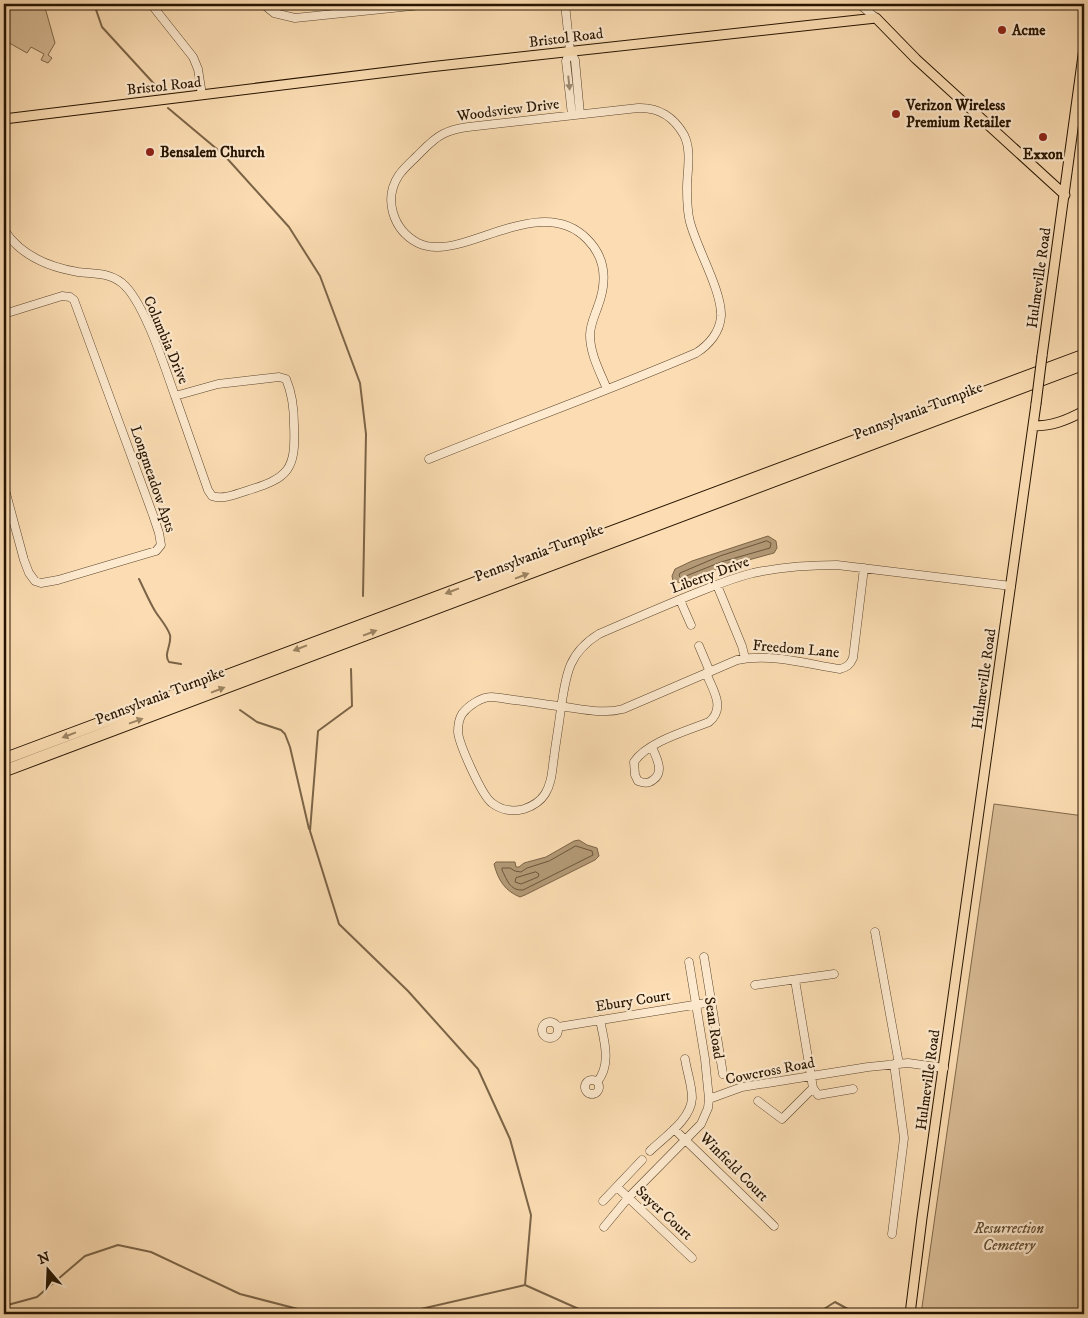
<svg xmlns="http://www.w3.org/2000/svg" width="1088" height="1318" font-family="'IM FELL DW Pica',serif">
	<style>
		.green { fill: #d8bb95; stroke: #7f684a }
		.water { fill: #b39976; stroke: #7b6447 }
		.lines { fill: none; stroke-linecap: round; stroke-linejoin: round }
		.shore { stroke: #6c563b; stroke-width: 1 }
		.stream { stroke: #7b6447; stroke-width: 2 }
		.minor-casing { stroke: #5c462d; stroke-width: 9 }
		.major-casing { stroke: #261400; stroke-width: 11 }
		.highway-casing { stroke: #261400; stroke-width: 13 }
		.minor { stroke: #fde9ce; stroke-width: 8 }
		.major { stroke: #fcddb3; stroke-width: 9 }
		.highway { stroke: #fcddb3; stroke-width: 11 }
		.major-bridge-casing { stroke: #261400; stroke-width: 11; stroke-linecap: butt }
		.major-bridge { stroke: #fcddb3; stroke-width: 9 }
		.oneway { fill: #9c8971 }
		.oneway2 { fill: #9c8362 }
		.poi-dot { fill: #8f2418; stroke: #fde9ce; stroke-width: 2 }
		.labels { text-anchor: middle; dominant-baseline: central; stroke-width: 4.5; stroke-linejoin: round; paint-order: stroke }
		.poi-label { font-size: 15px; font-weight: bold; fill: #261400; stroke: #fde9ce; text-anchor: start }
		.street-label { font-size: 15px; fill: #261400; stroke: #fde9ce }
		.park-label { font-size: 15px; font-style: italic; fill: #644e34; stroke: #fde9ce }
	</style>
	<rect width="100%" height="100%" fill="#fcddb3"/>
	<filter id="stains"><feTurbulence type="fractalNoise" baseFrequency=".004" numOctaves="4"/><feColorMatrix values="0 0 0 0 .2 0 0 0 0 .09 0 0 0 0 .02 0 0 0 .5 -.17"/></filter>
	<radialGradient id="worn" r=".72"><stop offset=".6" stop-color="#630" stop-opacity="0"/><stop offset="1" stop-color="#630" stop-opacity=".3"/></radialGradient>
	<path class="green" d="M9,4h35l11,39 -7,12 4,3 -4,5 -7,-3 3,-6 -13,-7 -4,6 -23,-13v-35z
		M994,804l90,12v494l-11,4h-152z"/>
	<path class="water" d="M768,536l8,5 1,7 -3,5 -51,14 -42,16 -8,-2 -1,-5 3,-7 17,-8z
		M579,840l8,5 10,3 2,8 -4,4 -70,35 -5,2c-15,-6 -22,-17 -26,-33l2,-2h19l1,5h3l5,-4 22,-6 28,-16z"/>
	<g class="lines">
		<path class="shore" d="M767,541l4,2 -1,5 -49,14 -40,16 -2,-2 1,-3 40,-17z
			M576,846l16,5 1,4 -70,35c-13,1 -16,-10 -21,-20v-2h8l5,3 6,1 6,-4 22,-7z
			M536,872l3,2 -1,3 -17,7 -6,-2 1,-4z"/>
		<path class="stream" d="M94,4l8,23 55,60
			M168,108l56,47 65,72 31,49 40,107 6,51 -3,162
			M139,579c5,10 10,22 16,32 5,8 12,15 15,24 2,10 -7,19 -1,27l12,2
			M351,669l1,37 -34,25 -8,100 29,93 69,67 70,78 32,70 21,76 -6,70
			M240,710l17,12 24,8 4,4 5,13 19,82
			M4,1306l33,-9 48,-41 33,-11 33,7 89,42 77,20
			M399,1314l126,-29 65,29
			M816,1314l19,-12 22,12"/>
		<defs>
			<path id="minor" d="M151,4l42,53 5,12 4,26
				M263,4l11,9 21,5 136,-14
				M565,4l5,47 5,9 5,54
				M859,4l17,14
				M570,51l-4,10 6,54
				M4,230c17,26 44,37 74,42 16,2 30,0 44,11 22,18 43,85 53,113
				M4,314l58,-18 8,1 4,3 79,215 6,18 2,12 -5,6 -7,2 -91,27 -17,3 -6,-2 -6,-8 -5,-13 -20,-74
				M279,377l7,2c6,14 8,30 8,46 2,45 -5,53 -48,66 -10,3 -23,9 -34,5l-4,-6 -33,-94 43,-12z
				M429,459c89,-36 179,-68 267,-106 13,-8 24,-21 25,-37 1,-25 -24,-67 -31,-94 -3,-11 -3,-23 -3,-34 0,-17 5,-37 -3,-53 -10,-18 -26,-28 -46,-27l-170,19c-8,1 -17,3 -25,7 -10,5 -18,14 -26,22 -6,6 -13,12 -18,19 -16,24 -6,55 19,68 14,7 30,4 44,0 40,-11 91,-39 125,-4 19,19 20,43 11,67 -3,9 -8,19 -8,29 0,19 10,37 17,54
				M864,568l-11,90c-3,7 -6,9 -13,11 -33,-5 -70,-16 -103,-9l-114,49c-19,5 -37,1 -57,-2 -17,-2 -35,-5 -52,-7 -8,-1 -16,-3 -23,-3 -10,0 -23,9 -29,17 -3,5 -4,12 -4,18 1,12 24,64 34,71 9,7 21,9 32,6 9,-3 16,-7 21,-15 7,-11 7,-24 9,-37 2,-16 5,-32 7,-49 5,-33 7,-55 38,-74 35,-15 71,-31 107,-45 15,-6 31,-12 47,-16 28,-6 56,-8 84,-8l174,21
				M717,585l25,61 3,12
				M680,600l11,25
				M699,646l11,26
				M652,747c4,10 13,25 1,33 -5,4 -9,3 -15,1l-3,-6 -1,-13c13,-20 53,-31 75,-40 17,-14 4,-32 -3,-49
				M875,932l24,132
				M704,957l19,117
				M689,962l16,97 4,40
				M755,985l79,-11
				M542 1030a8 8 0 1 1 16 0a8 8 0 1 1-16 0Z
				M558,1027l154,-25
				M585 1087a7 7 0 1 1 14 0a7 7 0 1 1-14 0Z
				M597,1082c15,-17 7,-42 3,-62
				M813,1088l5,7 35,-6
				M758,1101l24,18 31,-31 -18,-108
				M674,1129l100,97
				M650,1151c14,-14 41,-31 42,-53 0,-13 -5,-26 -7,-39
				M617,1187l75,71
				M603,1201l39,-41
				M604,1227l24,-29 73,-74 7,-16 1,-9 33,-12 126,-20 40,-4 36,5
				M892,1234l12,-96 -10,-74"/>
			<path id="major" d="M4,119l425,-52 447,-49 40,41 149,136
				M1042,356l42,-308
				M1033,426c20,0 34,-6 51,-15
				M910,1314l12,-96 114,-814"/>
			<path id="highway" d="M4,759l1080,-404
				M4,771l1080,-407"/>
		</defs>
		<use href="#minor" class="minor-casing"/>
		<use href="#major" class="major-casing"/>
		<use href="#highway" class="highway-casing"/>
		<use href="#minor" class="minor"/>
		<use href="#major" class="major"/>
		<use href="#highway" class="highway"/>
		<defs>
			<path id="major-bridge" d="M1036,404l6,-48"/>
		</defs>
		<use href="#major-bridge" class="major-bridge-casing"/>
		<use href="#major-bridge" class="major-bridge"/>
	</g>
	<defs><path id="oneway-solid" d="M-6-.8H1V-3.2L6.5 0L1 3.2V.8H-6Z" transform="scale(1.25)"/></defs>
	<use class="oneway" href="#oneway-solid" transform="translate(569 83) rotate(84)"/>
	<g class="oneway2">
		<use href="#oneway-solid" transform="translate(522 576) rotate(-21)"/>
		<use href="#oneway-solid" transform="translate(452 591) rotate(159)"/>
		<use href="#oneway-solid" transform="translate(370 633) rotate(-21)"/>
		<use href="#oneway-solid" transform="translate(300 648) rotate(159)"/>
		<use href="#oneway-solid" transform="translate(218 690) rotate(-21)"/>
		<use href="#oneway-solid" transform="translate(136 721) rotate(-20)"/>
		<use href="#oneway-solid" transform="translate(69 735) rotate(159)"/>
	</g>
	<g class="poi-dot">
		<circle cx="1002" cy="30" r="5"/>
		<circle cx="896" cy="114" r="5"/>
		<circle cx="1043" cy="137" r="5"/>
		<circle cx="150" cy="152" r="5"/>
	</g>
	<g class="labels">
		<g class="poi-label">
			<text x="1012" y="30">Acme</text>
			<text x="906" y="105">Verizon Wireless<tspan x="906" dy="17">Premium Retailer</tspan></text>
			<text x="160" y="152">Bensalem Church</text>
			<text x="1043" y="154" text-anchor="middle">Exxon</text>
		</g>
		<g class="street-label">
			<text transform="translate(566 38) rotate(-7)">Bristol Road</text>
			<text transform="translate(164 86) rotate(-6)">Bristol Road</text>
			<text transform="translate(508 110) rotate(-7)">Woodsview Drive</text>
			<text transform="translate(1039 278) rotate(-82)">Hulmeville Road</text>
			<text transform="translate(166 340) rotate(67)">Columbia Drive</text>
			<text transform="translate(918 411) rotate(-21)">Pennsylvania Turnpike</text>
			<text transform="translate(153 479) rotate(71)">Longmeadow Apts</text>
			<text transform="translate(539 553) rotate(-21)">Pennsylvania Turnpike</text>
			<text transform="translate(710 575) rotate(-20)">Liberty Drive</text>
			<text transform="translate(796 649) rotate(5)">Freedom Lane</text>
			<text transform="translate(984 679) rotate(-82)">Hulmeville Road</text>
			<text transform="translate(160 696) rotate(-21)">Pennsylvania Turnpike</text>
			<text transform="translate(633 1001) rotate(-9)">Ebury Court</text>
			<text transform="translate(714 1028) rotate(81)">Sean Road</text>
			<text transform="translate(770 1071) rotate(-11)">Cowcross Road</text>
			<text transform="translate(928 1080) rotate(-82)">Hulmeville Road</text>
			<text transform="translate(734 1167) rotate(45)">Winfield Court</text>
			<text transform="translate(664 1213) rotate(43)">Sayer Court</text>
		</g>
		<g class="park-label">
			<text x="1009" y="1228">Resurrection<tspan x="1009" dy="17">Cemetery</tspan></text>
		</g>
	</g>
	<rect width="1088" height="1318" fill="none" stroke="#fcddb3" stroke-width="20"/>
	<rect x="5" y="5" width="1078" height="1308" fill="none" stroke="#261400" stroke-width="2.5"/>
	<rect x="10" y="10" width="1068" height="1298" fill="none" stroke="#261400"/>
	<g transform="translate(48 1270) rotate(341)" stroke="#fde9ce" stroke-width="4" paint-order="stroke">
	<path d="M0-4L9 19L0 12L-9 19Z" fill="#261400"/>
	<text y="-8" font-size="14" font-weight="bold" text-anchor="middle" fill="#261400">N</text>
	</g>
	<rect width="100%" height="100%" filter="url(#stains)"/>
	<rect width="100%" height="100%" fill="url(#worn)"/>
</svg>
